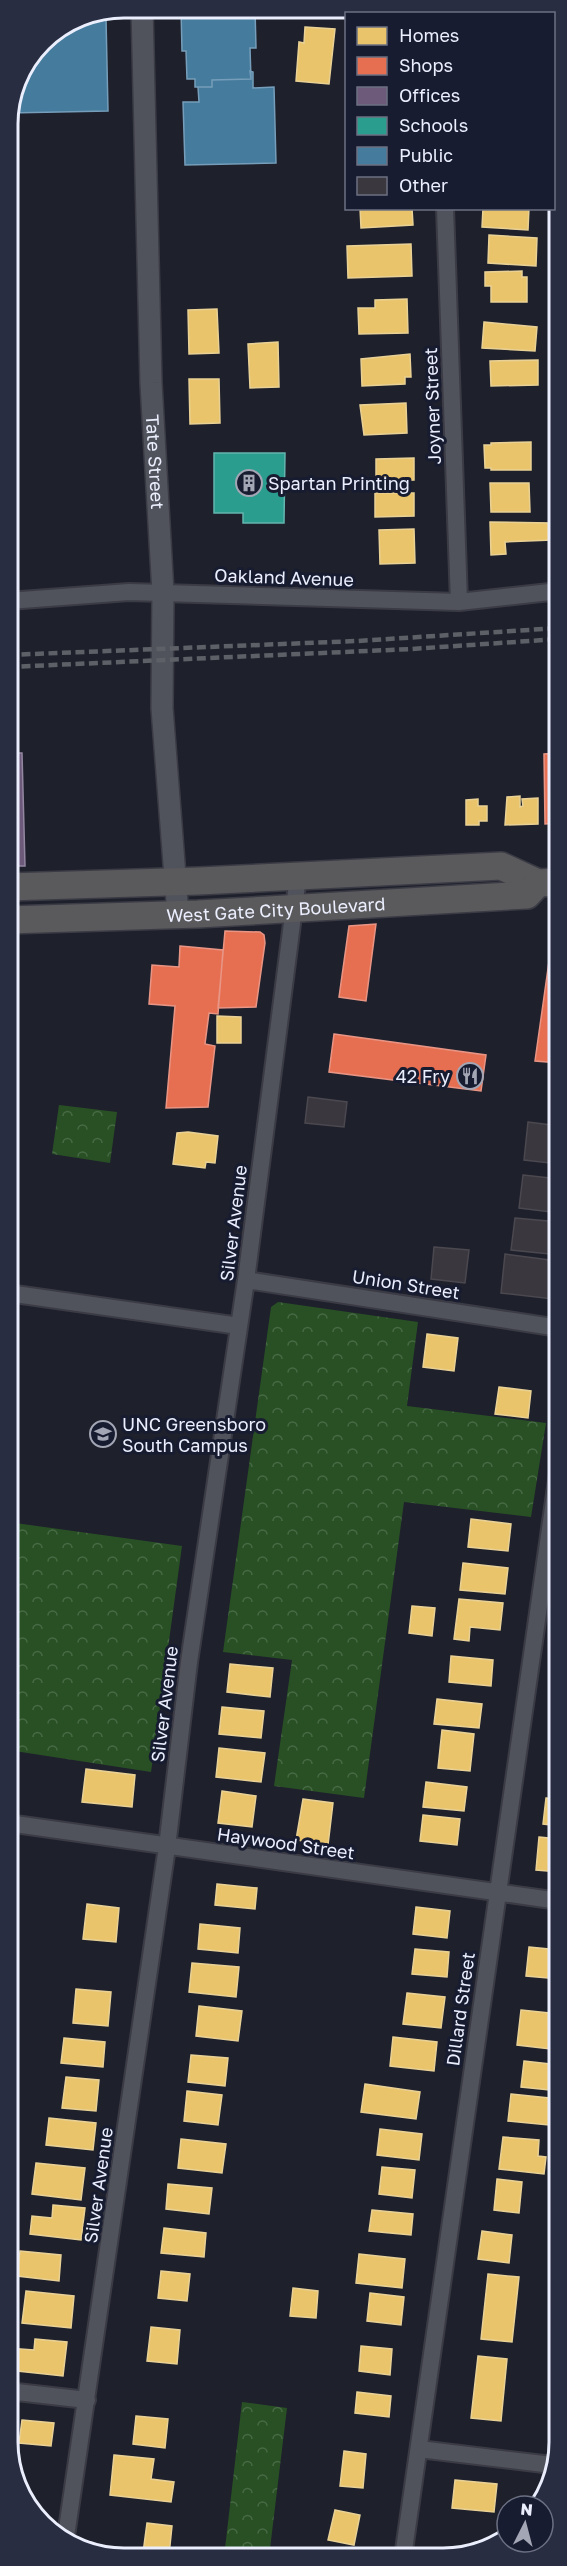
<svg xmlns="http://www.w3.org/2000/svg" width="567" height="2566" font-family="'Golos Text',sans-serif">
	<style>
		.forest { fill: url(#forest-crowns) }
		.homes { fill: #e9c46a; stroke: #e9d196; stroke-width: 1.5 }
		.shops { fill: #e76f51; stroke: #e89585; stroke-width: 1.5 }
		.offices { fill: #6d597a; stroke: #9286a1; stroke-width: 1.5 }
		.schools { fill: #2a9d8f; stroke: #64b5b0; stroke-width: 1.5 }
		.public { fill: #457b9d; stroke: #769eba; stroke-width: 1.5 }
		.building { fill: #3a373f; stroke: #4b4850; stroke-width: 1.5 }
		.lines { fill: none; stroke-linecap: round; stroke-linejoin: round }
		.minor-casing { stroke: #3a3b45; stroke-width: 20 }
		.tertiary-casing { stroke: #3a3b45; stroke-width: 24 }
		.primary-casing { stroke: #3a3b45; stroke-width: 30 }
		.minor { stroke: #51535c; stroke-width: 16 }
		.tertiary { stroke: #51535c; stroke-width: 21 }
		.primary { stroke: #5a595c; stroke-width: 27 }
		.rail { stroke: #5e6067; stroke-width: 4.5; stroke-dasharray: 9 4.5; stroke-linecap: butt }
		.labels { text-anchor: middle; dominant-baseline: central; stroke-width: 6; stroke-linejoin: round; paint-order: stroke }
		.street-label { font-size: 18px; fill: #eaeefd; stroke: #181c31 }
		.poi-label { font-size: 18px; fill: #eaeefd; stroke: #181c31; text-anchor: start }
		.rim { fill: none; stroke: #eaeefd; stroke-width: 3 }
	</style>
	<defs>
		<pattern id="forest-crowns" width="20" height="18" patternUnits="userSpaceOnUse" patternTransform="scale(1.5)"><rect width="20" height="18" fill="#285024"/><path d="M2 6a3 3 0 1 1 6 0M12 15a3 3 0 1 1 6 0" fill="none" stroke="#476a45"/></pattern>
	</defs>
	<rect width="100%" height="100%" fill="#1e202b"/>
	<path class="forest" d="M59,1105l58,7 -7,51 -58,-9z
		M278,1302l140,20 -11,84 139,17 -15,94 -127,-15 -40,296 -90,-12 18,-126 -69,-8 48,-345z
		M8,1522l174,24 -31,226 -143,-22z
		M242,2402l45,6 -18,149h-45z"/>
	<path class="homes" d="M305,27l30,2 -6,55 -33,-3 3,-39 5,1z
		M360,208h52l1,17 -52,3z
		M483,208h46l-1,22 -46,-3z
		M489,235l48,3 -1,28 -48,-3z
		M411,244l1,32 -64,2 -1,-32z
		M522,271v6h5v25h-36v-16h-6v-14z
		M407,299l1,34 -49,1 -1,-26h17v-8z
		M217,309l2,44 -30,1 -1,-44z
		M484,322l53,5 -2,24 -53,-3z
		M278,342l1,45 -29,1 -2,-44z
		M410,354l1,23h-6v7l-43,2 -1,-27z
		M538,360v25l-47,1 -1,-25z
		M189,379h30l1,44 -30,1z
		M406,403l1,30 -43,2 -4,-30z
		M531,442v28h-40v-2h-6l-1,-23h7v-2z
		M414,458v22l-38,1v-22z
		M490,483h39l1,29h-39z
		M375,493h39v23l-39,1z
		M490,522l61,1 1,17 -47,2 1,12 -15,1z
		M414,529l1,34 -35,1 -1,-34z
		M520,796v11l3,-1 -1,-7 16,-1v26l-33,1 2,-28z
		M478,799v7h9v15h-8v4h-13v-25z
		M217,1016l24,1v26h-24z
		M188,1132l30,4 -3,27 -9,-1 -1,6 -32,-4 4,-31z
		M427,1334l31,4 -4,33 -31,-4z
		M499,1387l32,4 -3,27 -33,-4z
		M471,1519l40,5 -3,27 -40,-4z
		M463,1563l45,5 -3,26 -45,-4z
		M459,1599l44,4 -3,27 -30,-3 -1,14 -15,-2z
		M412,1606l23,2 -3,28 -23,-3z
		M451,1656l42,4 -2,26 -42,-4z
		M230,1664l43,4 -3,29 -43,-5z
		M437,1699l45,5 -3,24 -45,-4z
		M222,1707l42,4 -3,27 -42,-4z
		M442,1730l32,4 -4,37 -32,-3z
		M219,1748l46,5 -4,29 -45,-5z
		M86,1769l49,6 -3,32 -50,-5z
		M426,1782l41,5 -3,24 -41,-4z
		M222,1791l34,5 -4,31 -34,-4z
		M546,1798l13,1v27l-16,-2z
		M303,1799l30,4 -5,42 -32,-5z
		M423,1815l37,4 -3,26 -37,-4z
		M539,1837l20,2v33l-23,-2z
		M217,1884l40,4 -2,21 -40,-4z
		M87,1904l32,4 -3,34 -33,-3z
		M416,1907l34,4 -3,27 -34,-4z
		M200,1924l40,4 -2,25 -40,-4z
		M529,1947l30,3v29l-33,-3z
		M415,1949l34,3 -2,25 -35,-3z
		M192,1963l47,4 -3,30 -47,-5z
		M76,1989l35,3 -3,34 -35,-3z
		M407,1993l38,4 -4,31 -38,-4z
		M199,2006l43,5 -4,30 -42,-5z
		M521,2010l38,4v36l-42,-5z
		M393,2037l44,5 -3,29 -44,-5z
		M64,2038l41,4 -2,25 -42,-4z
		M191,2055l37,3 -3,28 -37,-4z
		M524,2061l35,4v26l-38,-4z
		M66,2077l33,3 -3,31 -34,-3z
		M365,2084l55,8 -4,27 -55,-7z
		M187,2091l35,4 -4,30 -34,-4z
		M511,2094l48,5v27l-51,-5z
		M49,2118l47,5 -3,27 -47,-5z
		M380,2129l42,5 -3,26 -42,-5z
		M503,2137l36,3 -1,16 8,1 -2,17 -45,-5z
		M181,2139l45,5 -4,29 -44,-5z
		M36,2163l49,5 -4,32 -49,-6z
		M382,2167l33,3 -3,28 -33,-4z
		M497,2179l25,3 -3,31 -25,-3z
		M168,2184l44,4 -3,26 -43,-5z
		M53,2205l32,3 -4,32 -51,-6 2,-18 20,2z
		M372,2210l41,4 -2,21 -42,-4z
		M164,2228l42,5 -2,24 -43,-4z
		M482,2231l30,4 -3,28 -31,-4z
		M20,2251l41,4 -2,26 -42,-5z
		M359,2254l46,5 -3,29 -46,-5z
		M161,2271l29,3 -3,27 -29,-3z
		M488,2274l31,3 -7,65 -31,-3z
		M293,2288l25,3 -2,27 -26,-2z
		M26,2291l48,5 -3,32 -49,-5z
		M370,2293l34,4 -3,28 -34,-4z
		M151,2327l29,3 -3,34 -30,-3z
		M35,2339l32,3 -4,34 -55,-6v-22l26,2z
		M361,2346l31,3 -2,26 -31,-4z
		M478,2356l29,3 -6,62 -30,-3z
		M357,2392l34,4 -2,21 -34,-4z
		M136,2416l32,3 -3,29 -32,-4z
		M22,2420l32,3 -3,23 -32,-3z
		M344,2451l22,3 -3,34 -23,-2z
		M114,2455l40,4 -3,20 23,3 -3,20 -61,-7z
		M455,2480l42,4 -3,28 -42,-4z
		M335,2510l25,5 -6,30 -26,-5z
		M147,2523l25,3 -3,29 -26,-2z"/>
	<path class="shops" d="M559,753v70l-14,1 -1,-70z
		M376,924l-10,77 -27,-4 10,-71z
		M225,931l35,1 4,3 1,8 -9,64 -38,1z
		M553,933h6v130l-24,-2z
		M180,946l43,4 -5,64 -9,-1 -4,31 10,2 -7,61 -42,1 9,-102 -26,-2 3,-39 27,2z
		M8,967l8,2 -8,45z
		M334,1034l152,21 -5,36 -152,-19z"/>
	<path class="offices" d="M8,753h14l3,113h-17z"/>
	<path class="schools" d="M214,453h71l-1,70h-41v-10h-29z"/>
	<path class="public" d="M181,8l74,1 1,39h-6l1,31 -39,1v7h-17v-8h-8l-1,-28h-4z
		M106,18l2,93 -99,2 8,-34 25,-38 34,-22z
		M250,71l3,1v16l21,-1 2,76 -91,2 -2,-63h16l-1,-15h14v-7l39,-1z"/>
	<path class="building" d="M308,1097l39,5 -3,25 -39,-4z
		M528,1122l31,4v38l-35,-4z
		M523,1175l36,4v34l-40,-5z
		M515,1218l44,4v33l-48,-5z
		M434,1247l35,3 -4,33 -34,-4z
		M505,1254l52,7 -4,38 -52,-6z"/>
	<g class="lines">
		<defs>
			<path id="minor" d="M439,11v3
				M445,208l14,394
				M8,601l121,-9 330,10 100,-11
				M246,1280l313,48
				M8,1293l231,33
				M8,1823l551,78
				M8,2391l79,9
				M419,2449l133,16
				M66,2536l101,-689 22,-185 57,-382 52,-403
				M403,2557l156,-1091"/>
			<g id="tertiary">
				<path id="s1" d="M142,8l9,375 12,210 -1,115 16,207"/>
			</g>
			<g id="primary">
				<path d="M8,887l191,-6 302,-15 37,17 21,-1"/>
				<path id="s2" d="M8,920l190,-6 329,-19 11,-12"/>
			</g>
		</defs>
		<use href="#minor" class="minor-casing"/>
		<use href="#tertiary" class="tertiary-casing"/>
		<use href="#primary" class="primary-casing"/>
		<use href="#minor" class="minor"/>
		<use href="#tertiary" class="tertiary"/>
		<use href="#primary" class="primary"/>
		<path class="rail" d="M8,655l349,-14 202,-13
			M8,667l403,-18 148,-10"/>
	</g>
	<defs>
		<symbol id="building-ring" viewBox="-11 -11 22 22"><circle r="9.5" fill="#181c31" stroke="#a3a6b4" stroke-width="1.5"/><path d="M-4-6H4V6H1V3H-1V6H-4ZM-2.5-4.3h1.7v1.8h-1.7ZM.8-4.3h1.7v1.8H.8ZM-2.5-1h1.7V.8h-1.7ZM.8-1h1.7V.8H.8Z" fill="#a3a6b4"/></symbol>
		<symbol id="restaurant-ring" viewBox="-11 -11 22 22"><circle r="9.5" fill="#181c31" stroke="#a3a6b4" stroke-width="1.5"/><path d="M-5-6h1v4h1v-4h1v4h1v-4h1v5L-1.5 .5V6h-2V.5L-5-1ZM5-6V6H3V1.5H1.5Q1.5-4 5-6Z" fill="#a3a6b4"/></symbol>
		<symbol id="university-ring" viewBox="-11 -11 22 22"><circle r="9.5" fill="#181c31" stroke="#a3a6b4" stroke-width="1.5"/><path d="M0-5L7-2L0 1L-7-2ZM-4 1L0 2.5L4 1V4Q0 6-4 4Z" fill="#a3a6b4"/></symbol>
	</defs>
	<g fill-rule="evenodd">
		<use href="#building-ring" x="234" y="468" width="30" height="30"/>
		<use href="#restaurant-ring" x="455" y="1061" width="30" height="30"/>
		<use href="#university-ring" x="88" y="1419" width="30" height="30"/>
	</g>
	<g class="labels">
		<g class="street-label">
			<text transform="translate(432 406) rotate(-92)">Joyner Street</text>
			<text stroke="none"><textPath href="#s1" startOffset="454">Tate Street</textPath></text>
			<text transform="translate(284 577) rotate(2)">Oakland Avenue</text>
			<text stroke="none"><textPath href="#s2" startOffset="268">West Gate City Boulevard</textPath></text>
			<text transform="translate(233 1223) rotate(-83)">Silver Avenue</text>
			<text transform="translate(406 1284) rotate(9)">Union Street</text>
			<text transform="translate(164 1704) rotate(-83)">Silver Avenue</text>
			<text transform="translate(286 1843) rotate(8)">Haywood Street</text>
			<text transform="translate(460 2009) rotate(-82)">Dillard Street</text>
			<text transform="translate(98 2185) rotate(-82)">Silver Avenue</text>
		</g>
		<g class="poi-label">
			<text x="268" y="483">Spartan Printing</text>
			<text x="450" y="1076" text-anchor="end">42 Fry</text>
			<text x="122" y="1424">UNC Greensboro<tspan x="122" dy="21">South Campus</tspan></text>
		</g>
	</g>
	<path d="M0 0H567V2566H0ZM124 18H443A106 106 0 0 1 549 124V2442A106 106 0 0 1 443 2548H124A106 106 0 0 1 18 2442V124A106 106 0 0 1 124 18Z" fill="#292d41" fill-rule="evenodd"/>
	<path class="rim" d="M124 18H443A106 106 0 0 1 549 124V2442A106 106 0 0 1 443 2548H124A106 106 0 0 1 18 2442V124A106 106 0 0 1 124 18Z"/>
	<rect x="345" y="12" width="210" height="198" fill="#181c31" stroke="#6c7083" stroke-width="1.5"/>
	<rect x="357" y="27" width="30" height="18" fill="#e9c46a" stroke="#6c7083" stroke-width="1.5"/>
	<text x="399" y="42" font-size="18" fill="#eaeefd">Homes</text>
	<rect x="357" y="57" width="30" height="18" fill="#e76f51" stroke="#6c7083" stroke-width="1.5"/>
	<text x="399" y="72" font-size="18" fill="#eaeefd">Shops</text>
	<rect x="357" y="87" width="30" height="18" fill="#6d597a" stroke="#6c7083" stroke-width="1.5"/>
	<text x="399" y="102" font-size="18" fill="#eaeefd">Offices</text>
	<rect x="357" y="117" width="30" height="18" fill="#2a9d8f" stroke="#6c7083" stroke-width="1.5"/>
	<text x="399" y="132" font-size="18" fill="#eaeefd">Schools</text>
	<rect x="357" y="147" width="30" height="18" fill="#457b9d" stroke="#6c7083" stroke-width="1.5"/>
	<text x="399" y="162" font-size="18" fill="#eaeefd">Public</text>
	<rect x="357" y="177" width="30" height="18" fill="#3a373f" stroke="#6c7083" stroke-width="1.5"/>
	<text x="399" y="192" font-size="18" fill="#eaeefd">Other</text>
	<g transform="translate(525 2524) rotate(6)"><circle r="28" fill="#181c31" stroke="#6c7083" stroke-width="1.5"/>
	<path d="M0-4.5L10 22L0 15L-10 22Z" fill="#a3a6b4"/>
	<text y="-9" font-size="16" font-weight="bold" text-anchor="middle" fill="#eaeefd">N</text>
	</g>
</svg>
